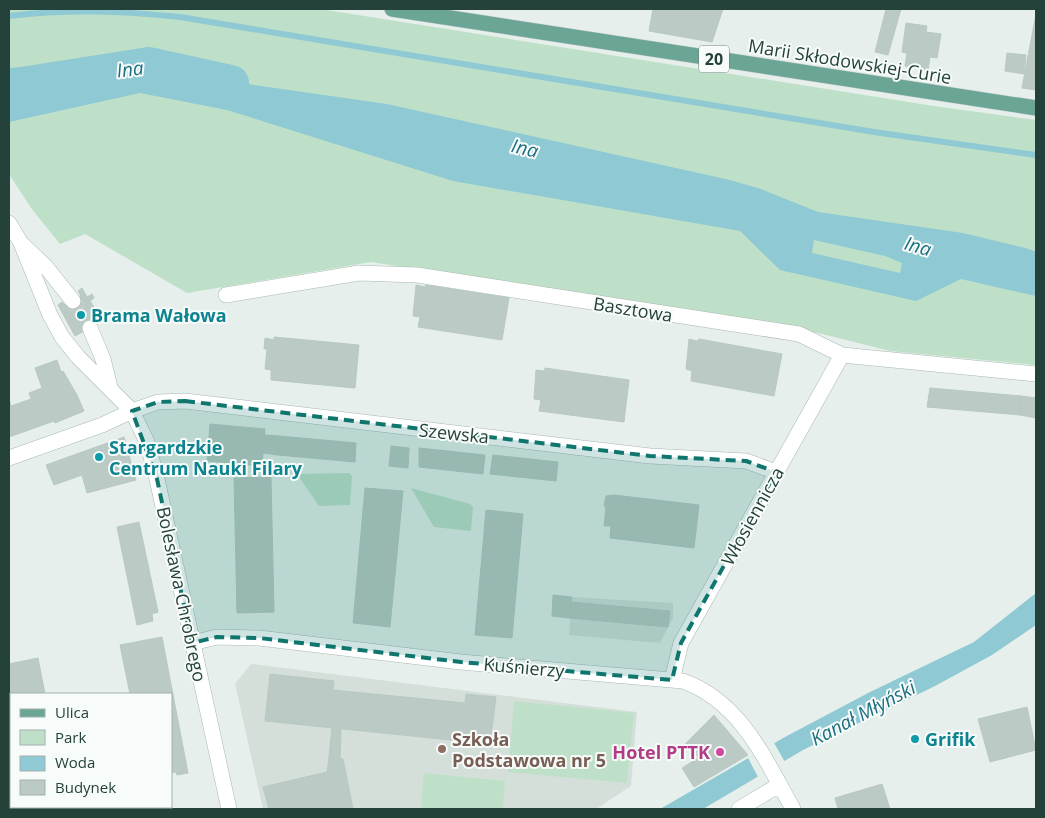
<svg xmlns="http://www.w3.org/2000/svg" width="1045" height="818" font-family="'Open Sans',sans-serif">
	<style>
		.built { fill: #d4dfda }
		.green { fill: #bfe0c8 }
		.water { fill: #8ec9d4; fill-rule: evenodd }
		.pier { fill: #e6efeb }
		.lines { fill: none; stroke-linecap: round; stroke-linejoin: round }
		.stream { stroke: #8ec9d4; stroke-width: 6 }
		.river { stroke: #8ec9d4; stroke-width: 36 }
		.building { fill: #bbcac4; stroke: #b8c9c2 }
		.minor-tunnel { stroke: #bfccc8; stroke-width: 15; stroke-dasharray: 15 8; stroke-linecap: butt }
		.minor-casing { stroke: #a8b8b2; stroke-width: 16 }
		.major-casing { stroke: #c2cac8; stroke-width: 16 }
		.minor { stroke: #fff; stroke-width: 15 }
		.major { stroke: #6aa596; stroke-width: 15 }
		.marked { fill: #0f766e; fill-opacity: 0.2; stroke: #0f766e; stroke-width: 4; stroke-dasharray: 10 6; stroke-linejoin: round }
		.culture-dot { fill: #0f9aa8; stroke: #f7fbf9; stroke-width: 2 }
		.education-dot { fill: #8d6e63; stroke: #f7fbf9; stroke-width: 2 }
		.hotel-dot { fill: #d1479c; stroke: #f7fbf9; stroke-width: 2 }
		.labels { text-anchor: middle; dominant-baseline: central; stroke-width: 4; stroke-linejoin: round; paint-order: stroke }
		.shield { fill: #f7fbf9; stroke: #637a73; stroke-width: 1 }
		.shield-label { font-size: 16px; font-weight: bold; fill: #24423a }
		.street-label { font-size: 18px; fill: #24423a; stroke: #f7fbf9 }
		.culture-label { font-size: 18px; font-weight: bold; fill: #0d838f; stroke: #f7fbf9; text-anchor: start }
		.education-label { font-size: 18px; font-weight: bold; fill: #785e54; stroke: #f7fbf9; text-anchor: start }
		.hotel-label { font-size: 18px; font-weight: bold; fill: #b23c85; stroke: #f7fbf9; text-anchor: end }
		.water-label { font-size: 19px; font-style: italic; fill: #1c6f80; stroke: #f7fbf9 }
	</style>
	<rect width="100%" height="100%" fill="#e6efeb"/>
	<path class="built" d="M572,597l101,6v15l-13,25 -91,-8z
		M251,664l386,48 -6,74 -35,23h-333l-28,-125z"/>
	<path class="green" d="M9,9h311l614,97 102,14v245l-146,-14 -72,-18 -447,-71 -184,31 -102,-59 -25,10 -29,-36 -22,-34z
		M349,473l3,3 -2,29 -31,1 -22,-32z
		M411,488l59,16 3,3 -2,24 -37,-4z
		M514,701l120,12 -7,70 -119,-11z
		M424,773l81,8 -2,28h-82z"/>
	<path class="water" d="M120,61l127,23 140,20 343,76 31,9 57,23 145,21 66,16 7,3v44l-75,-17 -45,22 -136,-31 -40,-39 -287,-50 -226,-71 -87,-17 -131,29v-54zM814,240l71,16 17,7 -2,10 -88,-20z
		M1036,593v32l-44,30 -57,31 -132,64 -100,59h-43l125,-72 85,-45 104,-50z"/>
	<path class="pier" d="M773,741l13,23 -27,15 -12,-23z"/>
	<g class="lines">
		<path class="stream" d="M9,16c59,-7 112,-5 171,1l694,115 162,23"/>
		<path class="river" d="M9,87l140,-22 82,18"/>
	</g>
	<path class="building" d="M653,9h70l-11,33 -63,-11z
		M886,9h15l-13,46 -13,-3z
		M1036,14v43l-2,6 2,1v26l-14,-2z
		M906,23l21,3 -1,6 15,2 -4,24 -7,-1 -2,13 -23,-4 2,-13 -5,-1z
		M1007,53l19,2 -2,19 -19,-3z
		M416,285l9,2 1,-2 83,13 -7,42 -84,-13 2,-10 -7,-1z
		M82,288l5,9 5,-3 2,4 -4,3 13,20 -28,15 -17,-31 4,-3 3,3 16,-9 -3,-5z
		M274,337l85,8 -4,43 -84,-8v-10l-6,-1 2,-20h-3l1,-11 9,2z
		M689,339l8,2 2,-2 83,15 -8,42 -83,-15 1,-10 -6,-2z
		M57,360l4,12 2,-1 14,24 7,16 -29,12 -1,-2 -45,16v-37l2,6 20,-7 -2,-6 13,-5 -7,-20z
		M545,368l84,12 -5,42 -85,-11 2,-11 -7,-1 2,-29 8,1z
		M930,388l91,8 -1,19 -93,-8z
		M1021,396l15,2v20l-16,-3z
		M210,424l55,5 -3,37 -55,-5z
		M265,435l14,1 -1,19 -15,-2z
		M279,436l77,7 -1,19 -77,-7z
		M124,437l12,43 -49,13 -5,-18 -28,10 -8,-20z
		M391,446l18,2 -1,20 -19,-2z
		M419,448l66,7 -2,19 -64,-7z
		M493,455l65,7 -2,19 -66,-7z
		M271,477l3,135 -37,1 -3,-135z
		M365,488l38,3 -13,136 -37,-4z
		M614,495l85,10 -5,43 -84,-10 1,-12h-7l2,-19 -2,-1 2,-10z
		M486,510l37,4 -11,124 -37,-3z
		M139,522l19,90 -6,2 1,7 -16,4 -20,-98z
		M553,595l19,2 -3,21 -17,-2z
		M571,602l99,9 -2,16 -99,-9z
		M162,637l26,136 -11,2 -1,-3 -5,1v-79h-41l-10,-49z
		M38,658l7,36h-34v23l-2,-12v-41z
		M270,674l64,7 -1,9 132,13 1,-9 30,3 -6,47 -225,-23z
		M1027,707l9,43 -46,12 -12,-43z
		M714,715l34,40 -54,32 -12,-19 16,-10 -5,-10 -6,1 -3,-4z
		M332,728l9,1 -1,30 -11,-2z
		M329,757l14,2 10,50h-84l-6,-22 64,-15z
		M882,784l8,25h-52l-3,-11z
		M137,807h34l1,2h-43z"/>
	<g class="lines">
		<path class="minor-tunnel" d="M73,301l17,27"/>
		<defs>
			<path id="minor" d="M9,223l12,20 29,72 12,22 16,20 54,54 15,31 10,37 72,330
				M22,244l24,23 27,34
				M226,295l133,-22 58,2 382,59 43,21 194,19
				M90,328l13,31 7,28
				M9,458l93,-33 30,-14 26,-9 27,-1 465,55 96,5 30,11
				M192,643l25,-6 42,1 202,24 222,19c58,21 82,78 110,128
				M672,680l9,-37 161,-288
				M739,809l40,-24"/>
			<path id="major" d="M392,9l644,99"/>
		</defs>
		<use href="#minor" class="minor-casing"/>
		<use href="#major" class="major-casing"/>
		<use href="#minor" class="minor"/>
		<use href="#major" class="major"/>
	</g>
	<path class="marked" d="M185,401l465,55 96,5 30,11 -95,171 -9,37 -211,-18 -202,-24 -42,-1 -25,6 -35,-164 -25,-68 26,-9z"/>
	<g class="culture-dot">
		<circle cx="81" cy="315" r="5"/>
		<circle cx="99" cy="457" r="5"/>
		<circle cx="915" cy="739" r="5"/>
	</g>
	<circle class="education-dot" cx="442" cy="749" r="5"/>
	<circle class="hotel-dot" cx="720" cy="752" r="5"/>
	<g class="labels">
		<rect class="shield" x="699" y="45.5" width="30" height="27" rx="4"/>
		<g class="shield-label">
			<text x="714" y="59">20</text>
		</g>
		<g class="street-label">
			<text transform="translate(850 61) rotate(9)">Marii Skłodowskiej-Curie</text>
			<text transform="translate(633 309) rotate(9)">Basztowa</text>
			<text transform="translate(454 433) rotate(6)">Szewska</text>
			<text transform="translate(752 516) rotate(-61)">Włosiennicza</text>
			<text transform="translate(182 594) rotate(78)">Bolesława Chrobrego</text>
			<text transform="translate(524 667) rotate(5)">Kuśnierzy</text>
		</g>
		<g class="culture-label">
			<text x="91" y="315">Brama Wałowa</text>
			<text x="109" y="447">Stargardzkie<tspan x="109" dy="21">Centrum Nauki Filary</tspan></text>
			<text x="925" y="739">Grifik</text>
		</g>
		<g class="education-label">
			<text x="452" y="739">Szkoła<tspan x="452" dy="21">Podstawowa nr 5</tspan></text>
		</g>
		<g class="hotel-label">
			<text x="710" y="752">Hotel PTTK</text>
		</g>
		<g class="water-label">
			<text transform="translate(130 69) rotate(-7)">Ina</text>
			<text transform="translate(525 148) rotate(13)">Ina</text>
			<text transform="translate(918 246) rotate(16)">Ina</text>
			<text transform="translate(863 713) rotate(-28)">Kanał Młyński</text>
		</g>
	</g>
	<rect width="1045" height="818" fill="none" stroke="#24423a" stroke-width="20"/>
	<rect x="10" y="693" width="162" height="115" fill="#f7fbf9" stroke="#a3b1ad"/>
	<rect x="20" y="709" width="25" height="8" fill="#6aa596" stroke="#a3b1ad"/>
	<text x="55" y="718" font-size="15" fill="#24423a">Ulica</text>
	<rect x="20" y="730" width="25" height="15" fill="#bfe0c8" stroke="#a3b1ad"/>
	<text x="55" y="743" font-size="15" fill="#24423a">Park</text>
	<rect x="20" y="756" width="25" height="15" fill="#8ec9d4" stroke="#a3b1ad"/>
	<text x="55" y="768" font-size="15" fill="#24423a">Woda</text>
	<rect x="20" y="780" width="25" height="15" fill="#bbcac4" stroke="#a3b1ad"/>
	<text x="55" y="793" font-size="15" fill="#24423a">Budynek</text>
</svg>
